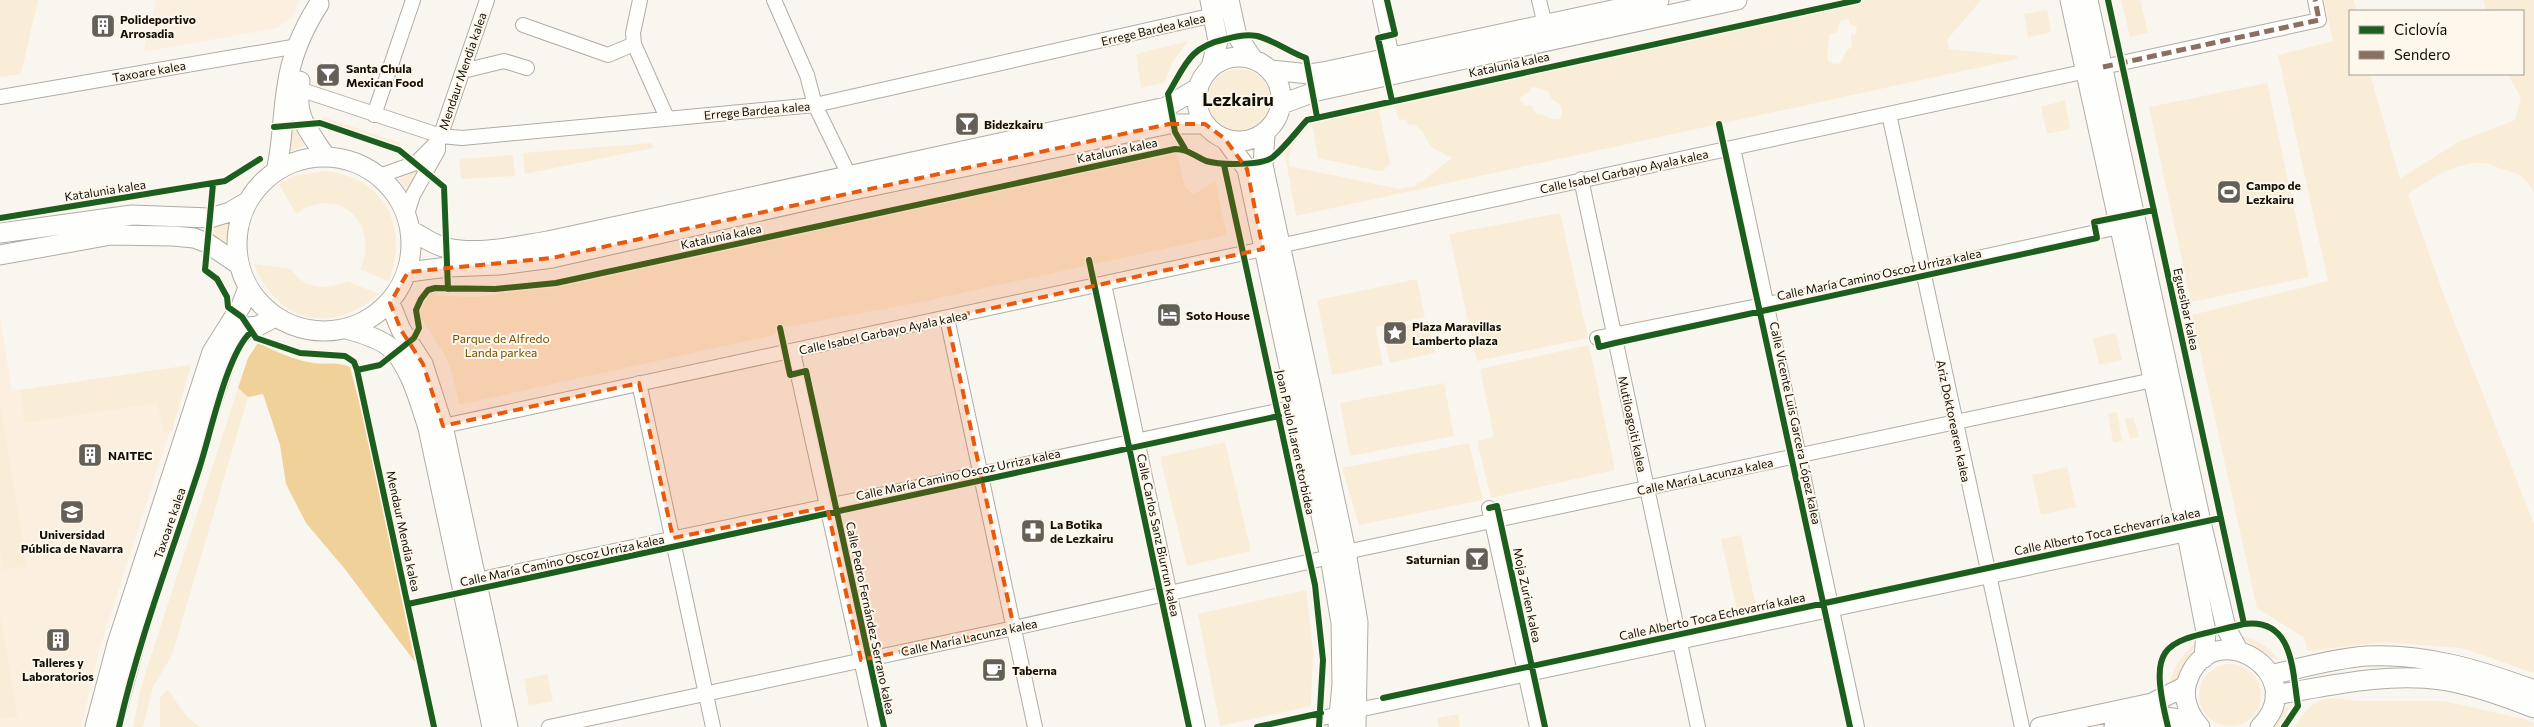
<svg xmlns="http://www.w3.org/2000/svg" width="2534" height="727" font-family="Commissioner,sans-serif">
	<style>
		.built { fill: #fbf0df }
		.green { fill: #faedd7; fill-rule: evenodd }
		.forest { fill: #f0d199 }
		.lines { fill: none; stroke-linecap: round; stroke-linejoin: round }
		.street-casing { stroke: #b0aca5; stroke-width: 16 }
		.secondary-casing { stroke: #b0aca5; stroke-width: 21 }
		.street { stroke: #fefefd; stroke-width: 14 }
		.secondary { stroke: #fefefd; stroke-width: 19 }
		.quiet { stroke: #8d6e63; stroke-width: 5; stroke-dasharray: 10 5; stroke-linecap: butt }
		.cycleway-casing { stroke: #fdf7ec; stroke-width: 9 }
		.cycleway { stroke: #1b5e20; stroke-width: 6 }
		.marked { fill: #e8590c; fill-opacity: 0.2; stroke: #e8590c; stroke-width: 4; stroke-dasharray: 10 6; stroke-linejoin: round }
		.labels { text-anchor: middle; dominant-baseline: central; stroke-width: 4; stroke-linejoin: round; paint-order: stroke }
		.poi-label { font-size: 12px; font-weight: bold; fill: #140f06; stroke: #fdf7ec; text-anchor: start }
		.street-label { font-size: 12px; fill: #140f06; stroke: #fdf7ec }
		.park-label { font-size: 12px; fill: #735000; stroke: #fdf7ec }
		.district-label { font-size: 18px; font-weight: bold; fill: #140f06; stroke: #fdf7ec }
	</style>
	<rect width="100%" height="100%" fill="#f9f6f0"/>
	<path class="built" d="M156,0h143l-6,17 -16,11 -134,24z
		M0,317l12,74 179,-26 -91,283 -19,79h-81z"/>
	<path class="green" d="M0,0h38l-17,74 -21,3z
		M1867,0h114l-34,40 2,9 69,7v3l-722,157 -11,-61 3,-10 20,-23zM1848,19l2,6 7,2 -2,8 -4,-1 1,13 -5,3 -7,13 -6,1 -5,-2c-4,-9 1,-18 0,-27l8,-3 4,-11zM1535,87l14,5 2,7c9,4 15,10 9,20 -10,2 -15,-6 -24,-5l-5,-9 -6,1 -6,-8 11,-7v-3zM1395,107l4,14 7,-2 2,6 6,-1 9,8 8,15 21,11 -29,23 -6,2 -1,3 -17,3 -110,-23c-2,-19 10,-29 23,-42l6,34 60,13 6,-1 6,-7 -11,-53z
		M2121,0h19l8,33 -18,4z
		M2324,0h30l3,11h-7v63h20l30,105 58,-37 57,-22 6,-22 -13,-24h15v-63h-36l-4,-11h51v193c-10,-18 -13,-18 -32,-24 -6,-2 -13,-6 -19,-6 -24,-2 -55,17 -75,31l35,99 91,231v149l-72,-25 -80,-6 -74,9 -5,-14 -46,-29 -65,-293 136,-34 -50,-226 55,-14z
		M2047,10l4,22 -23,5 -4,-23z
		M1188,41l-16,22 -8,20 -23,5 -5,-34z
		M1208 100a31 31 0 1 1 62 0a31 31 0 1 1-62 0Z
		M2267,83l42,194 -118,25 -42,-195z
		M2065,100l5,29 -23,5 -6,-27z
		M323,117l78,26 -2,6 -77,-27z
		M297,129l8,17 -19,6 3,-22z
		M652,143l1,5 -128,26 -2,-21z
		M1177,153l8,34 9,7 21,-13 12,54 -306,67 -141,26 -6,7 -315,70 -6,-29 -8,-21 -26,-40c1,-12 5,-23 18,-26v7l41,1 55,-8 631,-135z
		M513,155l2,21 -54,3 -2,-20z
		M415,170l4,3 -10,19 -11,-13z
		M325,171c62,7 83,55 64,111l-29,-13c21,-45 -22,-86 -64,-55l-17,-30 15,-8z
		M1560,213l28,125 -111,23 -28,-127z
		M231,221l-3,24 -16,-8 2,-13z
		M254,264l37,5c14,21 35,21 56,12l32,13c-48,42 -102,29 -125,-30z
		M1417,279l8,38 -50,10 8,38 -51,10 -15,-75z
		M1427,321l8,32 -45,10 -8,-32z
		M2116,333l6,27 -23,5 -6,-27z
		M1589,345l26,125 -124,28 -14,-57 17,-4 -14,-68z
		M191,365l-19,66 -8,1 -7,-29 -133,20 -4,-33z
		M1444,383l10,53 -104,20 -10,-53z
		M238,388l10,9 -76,258 -19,32 -10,40h-10l8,-40z
		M0,402l27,164 -24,4 -3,-19z
		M2117,412l5,29 -9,2 -5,-29z
		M2133,417l6,20 -9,2 -5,-20z
		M1225,442l26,109 -64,15 -27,-109z
		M1469,443l14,57 -124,25 -17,-57z
		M2067,467l9,40 -35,8 -9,-40z
		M1741,535l15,72 -19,4 -16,-72z
		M1306,590l7,60 -2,56 -91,20 -22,-112z
		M0,613l18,103 -18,3z
		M2238,634c18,5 30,12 42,27l-16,-6z
		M2197,642l-21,40 -8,7c4,-21 13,-33 29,-47z
		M2199 695a31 31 0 1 1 62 0a31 31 0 1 1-62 0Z
		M547,674l6,27 -24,5 -5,-27z
		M168,690l19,27 13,10h-40v-30z
		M2332,698l27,3h84l82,18 9,4v4h-239c11,-16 16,-27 37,-29z
		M2290,705l-9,22h-10l11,-17z
		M1458,714l2,13h-21l-2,-9z"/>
	<path class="forest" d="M258,343c19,9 36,17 56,20 13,2 23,-2 36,4l16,62 49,233 -71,-94 -38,-45 -20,-39 -6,-39 -17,-51 -15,3 -10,-9 10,-30z"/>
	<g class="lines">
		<defs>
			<path id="street" d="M640,0l-7,33 1,11 33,74
				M774,0l33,75 8,30 34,70
				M1380,0l12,57
				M1539,0l6,25
				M523,25l85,30 26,-11
				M2103,67l216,-47 -4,-20
				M463,71l41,-10 23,7
				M299,89l142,47 21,2 353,-33 399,-90
				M0,97l298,-51
				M1889,114l133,613
				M374,115l39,-115
				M1733,148l124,579
				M379,176l37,-13 19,-19
				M1581,179l117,548
				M407,214l6,-19 25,-45v-7l49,-143
				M1279,246l808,-175
				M1104,284l94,443
				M947,318l88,409
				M1597,338l171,-34 351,-77
				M793,352l83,375
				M639,383l74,344
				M443,426l820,-177
				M1489,508l48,219
				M1346,552l807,-172
				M477,580l820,-173
				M1358,710l829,-176
				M549,727l465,-99 316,-71
				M1284,727l55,-13"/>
			<path id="secondary" d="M1210,0l8,41 -7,26
				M1229,0l8,36 16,23
				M2070,0l117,534 19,98 -2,26
				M2088,0l113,522 25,106 12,22
				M1197 99a42 42 0 1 1 84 0a42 42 0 1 1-84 0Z
				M1271,70l38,4 14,-2 336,-72
				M300,81c-6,36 7,47 26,76
				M1282,104l35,-13 420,-91
				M1265,134l-2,31 83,387 12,70 -2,105
				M1225,139l22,30 83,388 11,66 1,61 -4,43
				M237 244a87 87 0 1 1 174 0a87 87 0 1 1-174 0Z
				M276,171c7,-28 6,-56 11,-85 4,-30 16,-57 32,-82
				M412,231c11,6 23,15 35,17 32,7 69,-2 101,-7l618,-134 32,-19
				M0,233l132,-18 78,3 20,-6 17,-10
				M0,255l111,-20 62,1 21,2 13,5 31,21
				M408,272l40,-5 51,-2 53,-7 297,-67 320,-67h36
				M390,303l11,27 22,34 20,62 65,301
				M347,329c14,4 28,8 40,16 22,16 33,58 41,83l64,299
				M2270,675c31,-7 66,-17 97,-19 58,-3 113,14 167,34
				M2275,695c54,-9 112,-23 167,-15 32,5 62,16 92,28
				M95,727l22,-83 95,-292 29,-46 7,-18
				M112,727l33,-120 83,-254 6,-12 14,-14 10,-1 17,-9
				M2040,727l112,-24 34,-17
				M2114,727l51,-10 29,4
				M2200,727c-11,-12 -18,-29 -13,-45 24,-72 127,-8 73,45"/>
		</defs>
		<use href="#street" class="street-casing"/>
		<use href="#secondary" class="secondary-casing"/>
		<use href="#street" class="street"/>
		<use href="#secondary" class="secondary"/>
		<path class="quiet" d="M2103,67l216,-47 -4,-20
			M477,580l26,-5"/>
		<defs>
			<path id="cycleway" d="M1387,0l8,34 -17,4 14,63
				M2108,0l136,624c50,-6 48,46 54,82l-14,21
				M1719,124l131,603
				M274,127l46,-4 79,27 45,37 4,102
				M1185,149l-10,-17 -7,-38c18,-30 21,-47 58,-55 11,-3 20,-5 31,-3 17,4 32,16 49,22l11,59
				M1224,165l91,420 8,75 -4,67
				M213,184l-8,86 12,9 10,18 1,10 14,10 14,21 44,15 45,3 9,6 3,8 23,-5 34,-27 5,-10 -3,-18 5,-11 7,-9 7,-2 60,1 61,-6 619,-134c13,0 19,7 31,12 14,4 56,5 67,-4 13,-11 23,-25 34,-37l551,-120
				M0,218l225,-37 35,-22
				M1089,260l100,467
				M780,328l10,47 16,-4 78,356
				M1597,338l2,9 16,-4 482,-105 -3,-16 60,-12
				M357,370l77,357
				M1489,508l8,-2 48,221
				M408,604l871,-188
				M1383,698l838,-180
				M119,727c20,-89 53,-174 81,-261 11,-34 27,-113 51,-134
				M1257,727l64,-14
				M2168,727c-22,-90 -2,-84 76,-103"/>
		</defs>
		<use href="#cycleway" class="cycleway-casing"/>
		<use href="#cycleway" class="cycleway"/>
	</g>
	<path class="marked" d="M1169,124h36l20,15 22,30 16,80 -316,69 67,310 -153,32 -34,-153 -154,31 -34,-155 -196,43 -20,-62 -22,-34 -11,-27 18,-31 144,-14z"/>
	<defs>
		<symbol id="building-square" viewBox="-11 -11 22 22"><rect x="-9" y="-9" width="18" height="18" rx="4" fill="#646058" stroke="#fdf7ec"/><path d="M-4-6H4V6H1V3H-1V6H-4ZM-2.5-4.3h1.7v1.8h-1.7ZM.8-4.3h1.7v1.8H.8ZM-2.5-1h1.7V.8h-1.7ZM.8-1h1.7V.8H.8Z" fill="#fff"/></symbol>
		<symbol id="bar-square" viewBox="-11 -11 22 22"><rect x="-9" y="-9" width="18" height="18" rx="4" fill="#646058" stroke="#fdf7ec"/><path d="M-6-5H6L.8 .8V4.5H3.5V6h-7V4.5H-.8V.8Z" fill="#fff"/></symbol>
		<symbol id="stadium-square" viewBox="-11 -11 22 22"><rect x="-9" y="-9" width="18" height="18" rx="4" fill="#646058" stroke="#fdf7ec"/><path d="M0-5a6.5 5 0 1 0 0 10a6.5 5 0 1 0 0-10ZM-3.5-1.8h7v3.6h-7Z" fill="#fff"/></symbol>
		<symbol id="hotel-square" viewBox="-11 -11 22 22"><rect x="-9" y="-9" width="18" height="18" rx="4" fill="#646058" stroke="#fdf7ec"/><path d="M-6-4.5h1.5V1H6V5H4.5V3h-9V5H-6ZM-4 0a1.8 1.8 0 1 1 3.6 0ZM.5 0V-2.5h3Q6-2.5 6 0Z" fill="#fff"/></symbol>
		<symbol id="sight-square" viewBox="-11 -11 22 22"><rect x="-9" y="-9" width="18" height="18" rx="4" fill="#646058" stroke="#fdf7ec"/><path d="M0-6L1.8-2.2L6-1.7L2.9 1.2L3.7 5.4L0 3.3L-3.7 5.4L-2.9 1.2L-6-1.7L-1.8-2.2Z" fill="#fff"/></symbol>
		<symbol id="university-square" viewBox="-11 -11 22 22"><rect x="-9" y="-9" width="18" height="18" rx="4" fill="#646058" stroke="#fdf7ec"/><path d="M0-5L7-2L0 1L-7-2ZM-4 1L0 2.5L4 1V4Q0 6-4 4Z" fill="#fff"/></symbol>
		<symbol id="pharmacy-square" viewBox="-11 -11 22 22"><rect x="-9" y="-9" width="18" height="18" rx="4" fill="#646058" stroke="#fdf7ec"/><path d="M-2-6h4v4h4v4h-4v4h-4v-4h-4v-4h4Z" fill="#fff"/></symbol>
		<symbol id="cafe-square" viewBox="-11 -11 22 22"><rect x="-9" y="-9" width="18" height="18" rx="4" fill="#646058" stroke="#fdf7ec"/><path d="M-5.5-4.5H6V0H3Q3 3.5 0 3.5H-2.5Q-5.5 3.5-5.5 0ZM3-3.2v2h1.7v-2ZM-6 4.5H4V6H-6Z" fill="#fff"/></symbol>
	</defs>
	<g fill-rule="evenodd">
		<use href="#building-square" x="89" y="12" width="28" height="28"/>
		<use href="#bar-square" x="314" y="61" width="28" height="28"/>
		<use href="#bar-square" x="953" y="110" width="28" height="28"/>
		<use href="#stadium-square" x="2215" y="178" width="28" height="28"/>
		<use href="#hotel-square" x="1155" y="301" width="28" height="28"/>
		<use href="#sight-square" x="1381" y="319" width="28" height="28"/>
		<use href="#building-square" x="76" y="441" width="28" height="28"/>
		<use href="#university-square" x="58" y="498" width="28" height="28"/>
		<use href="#pharmacy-square" x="1019" y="517" width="28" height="28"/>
		<use href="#bar-square" x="1463" y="545" width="28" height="28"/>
		<use href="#building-square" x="44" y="626" width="28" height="28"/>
		<use href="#cafe-square" x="980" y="656" width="28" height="28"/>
	</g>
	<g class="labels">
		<g class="poi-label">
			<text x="120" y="19">Polideportivo<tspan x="120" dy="14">Arrosadia</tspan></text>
			<text x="346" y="68">Santa Chula<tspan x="346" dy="14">Mexican Food</tspan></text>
			<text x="984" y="124">Bidezkairu</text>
			<text x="2246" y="185">Campo de<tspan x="2246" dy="14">Lezkairu</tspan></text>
			<text x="1186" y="315">Soto House</text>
			<text x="1412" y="326">Plaza Maravillas<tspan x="1412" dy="14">Lamberto plaza</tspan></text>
			<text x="108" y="455">NAITEC</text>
			<text x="1050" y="524">La Botika<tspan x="1050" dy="14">de Lezkairu</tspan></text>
			<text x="72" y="534" text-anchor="middle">Universidad<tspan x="72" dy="14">Pública de Navarra</tspan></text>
			<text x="1460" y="559" text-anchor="end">Saturnian</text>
			<text x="58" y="662" text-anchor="middle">Talleres y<tspan x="58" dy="14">Laboratorios</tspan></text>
			<text x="1012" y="670">Taberna</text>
		</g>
		<g class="street-label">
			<text transform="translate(1153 29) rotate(-13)">Errege Bardea kalea</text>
			<text transform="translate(1509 64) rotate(-12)">Katalunia kalea</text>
			<text transform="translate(149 71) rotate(-10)">Taxoare kalea</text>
			<text transform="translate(462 71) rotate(-71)">Mendaur Mendia kalea</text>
			<text transform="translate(757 110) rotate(-5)">Errege Bardea kalea</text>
			<text transform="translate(1117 150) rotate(-12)">Katalunia kalea</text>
			<text transform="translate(1624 171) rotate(-12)">Calle Isabel Garbayo Ayala kalea</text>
			<text transform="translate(105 190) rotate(-9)">Katalunia kalea</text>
			<text transform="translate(721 236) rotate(-12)">Katalunia kalea</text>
			<text transform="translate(1879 274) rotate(-12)">Calle María Camino Oscoz Urriza kalea</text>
			<text transform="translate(2187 309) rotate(78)">Eguesibar kalea</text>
			<text transform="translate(883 332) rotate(-12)">Calle Isabel Garbayo Ayala kalea</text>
			<text transform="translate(1954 421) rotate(78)">Ariz Doktorearen kalea</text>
			<text transform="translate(1796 423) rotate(78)">Calle Vicente Luis Garcera López kalea</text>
			<text transform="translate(1633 424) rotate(78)">Mutiloagoiti kalea</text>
			<text transform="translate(1296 442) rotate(78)">Joan Paulo II.aren etorbidea</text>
			<text transform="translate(958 474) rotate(-12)">Calle María Camino Oscoz Urriza kalea</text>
			<text transform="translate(1705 476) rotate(-12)">Calle María Lacunza kalea</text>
			<text transform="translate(169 523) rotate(-71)">Taxoare kalea</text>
			<text transform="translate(404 531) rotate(78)">Mendaur Mendia kalea</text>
			<text transform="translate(2107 531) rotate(-12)">Calle Alberto Toca Echevarría kalea</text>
			<text transform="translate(1159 535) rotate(78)">Calle Carlos Sanz Biurrun kalea</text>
			<text transform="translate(562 560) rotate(-12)">Calle María Camino Oscoz Urriza kalea</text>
			<text transform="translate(1528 595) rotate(78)">Moja Zurien kalea</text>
			<text transform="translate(1712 616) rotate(-12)">Calle Alberto Toca Echevarría kalea</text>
			<text transform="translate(871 618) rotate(78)">Calle Pedro Fernández Serrano kalea</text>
			<text transform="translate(969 637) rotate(-12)">Calle María Lacunza kalea</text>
		</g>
		<g class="park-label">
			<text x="501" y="338">Parque de Alfredo<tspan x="501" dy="14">Landa parkea</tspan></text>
		</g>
		<g class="district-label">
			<text x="1238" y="99">Lezkairu</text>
		</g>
	</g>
	<rect x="2349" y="10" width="175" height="65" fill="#fdf7ec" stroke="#a09a90"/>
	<rect x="2359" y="26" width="25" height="8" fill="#1b5e20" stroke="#a09a90"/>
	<text x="2394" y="35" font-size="15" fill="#140f06">Ciclovía</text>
	<rect x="2359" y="51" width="25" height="8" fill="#8d6e63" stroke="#a09a90"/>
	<text x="2394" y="60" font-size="15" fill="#140f06">Sendero</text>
</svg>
